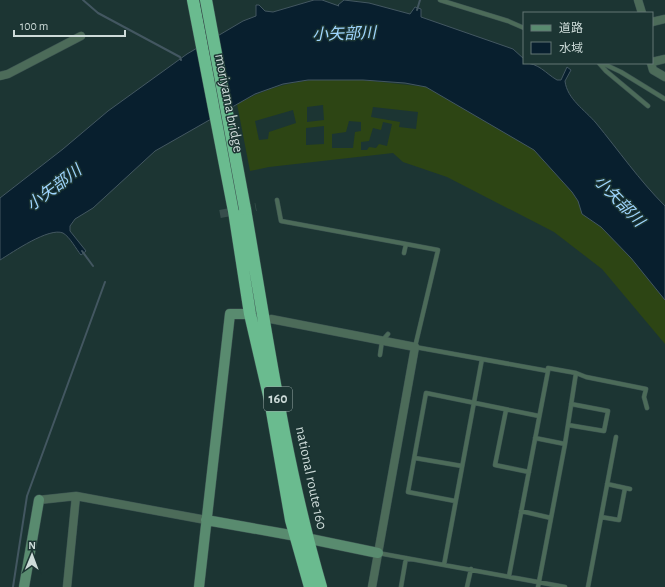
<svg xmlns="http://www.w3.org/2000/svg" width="665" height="587" font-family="'Alegreya Sans','Noto Sans JP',sans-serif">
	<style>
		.grass { fill: #2d4514; fill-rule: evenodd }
		.water { fill: #081f2e; stroke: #435761 }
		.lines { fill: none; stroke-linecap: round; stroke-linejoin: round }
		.stream { stroke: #435761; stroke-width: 2 }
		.street-tunnel { stroke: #374e4c; stroke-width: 8; stroke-dasharray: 8 4; stroke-linecap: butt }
		.lane-casing { stroke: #3c5351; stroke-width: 5 }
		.street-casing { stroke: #3c5351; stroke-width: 9 }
		.secondary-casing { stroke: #3c5351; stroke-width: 11 }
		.highway-casing { stroke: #3c5351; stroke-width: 13 }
		.lane { stroke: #4c6b59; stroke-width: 4 }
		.street { stroke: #4c6b59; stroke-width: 8 }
		.secondary { stroke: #598b6f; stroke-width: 10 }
		.highway { stroke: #6abb8f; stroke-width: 12 }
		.highway-bridge-casing { stroke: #3c5351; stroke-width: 13; stroke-linecap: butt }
		.highway-bridge { stroke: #6abb8f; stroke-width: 12 }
		.labels { text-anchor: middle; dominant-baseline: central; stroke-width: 3; stroke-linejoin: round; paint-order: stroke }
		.shield { fill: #1c3533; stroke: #98a9a7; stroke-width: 1 }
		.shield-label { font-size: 14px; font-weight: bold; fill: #cddbd9 }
		.street-label { font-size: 15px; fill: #cddbd9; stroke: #1c3533 }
		.water-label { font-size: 16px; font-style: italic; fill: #a0d6ff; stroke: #1c3533 }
	</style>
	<rect width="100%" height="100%" fill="#1c3533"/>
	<path class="grass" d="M323,79l40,1 63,7 108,63 38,42 6,9 4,13 19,13 30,31 34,42v44l-63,-75 -48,-37 -107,-55 -44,-15 -10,-9 -124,14 -19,4 -13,-67c27,-15 55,-23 86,-25zM323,105l1,15 -17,2v-15zM373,107l45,5 -2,17 -17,-2 1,-5 -29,-5zM293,110l3,13 -27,9 -1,7 -9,1 -4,-19zM349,121l12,1v9l-6,1 -2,16h-21v-14l14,-2zM383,122l9,2 -5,22 -8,-2 -3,4 -7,-1 -2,3h-6v-8l8,-1 4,-13 8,2zM324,126v18l-18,1v-17z"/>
	<path class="water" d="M314,0h8l17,6 -1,-1 6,-5 25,3 41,11 5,-7 6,2v8l92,32 11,10v4c15,0 21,10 33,17h4l6,-13 4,3 -6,11c2,18 20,29 31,42 23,28 43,57 69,83v94l-34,-42 -30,-31 -19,-13 -4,-13 -6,-9 -38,-42 -108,-63 -21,-4 -42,-3h-55l-25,4 -28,10 -100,57 -62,57 -18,11 -5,7v5l16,20 -5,4c-5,-6 -11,-18 -18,-22 -14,-6 -50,19 -63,27v-62l63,-49 45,-38 79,-57 56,-33 13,-5v-11h3l6,6 8,1z"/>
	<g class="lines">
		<path class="stream" d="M83,0l15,13 82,44 1,3
			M417,10l3,-10
			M82,251l11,15
			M13,587l14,-91 78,-214"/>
		<path class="street-tunnel" d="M220,214l36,-7"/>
		<defs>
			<path id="lane" d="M440,0l68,21 16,7
				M599,63l7,8 42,35
				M602,63l19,9 44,27
				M277,200l4,21 125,23
				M404,253l2,-9 32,6 -23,97 133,24 -39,205
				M380,355l2,-14 6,-7
				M576,373l10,4 60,12 -2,8 3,11
				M506,410l-11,55 34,7
				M568,425l36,6 4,-20 -37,-7
				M535,438l30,6 11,-71 -28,-5v3
				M415,458l47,8
				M607,484l23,5
				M455,501l-47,-9 18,-99 113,23
				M521,511l30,7
				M601,517l18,3 6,-32
				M378,553l187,34
				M444,565l38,-206
				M401,587l5,-29
				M467,587l4,-18
				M538,587l27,-143
				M588,587l28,-150"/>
			<path id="street" d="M638,0l4,13
				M652,22l13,-3
				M652,62l13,-3
				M651,63l2,7 12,7
				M0,76l8,-2 73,-38
				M264,321l7,-2 144,28 -43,240
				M39,500l37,-4 130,24
				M67,587l9,-91"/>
			<path id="secondary" d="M206,520l90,16 82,17
				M24,587l15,-87
				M199,587l31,-273h20"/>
			<path id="highway" d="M193,0l41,211 16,103 20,86 21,120 19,67
				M245,209c22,127 40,255 76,378"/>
		</defs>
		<use href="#lane" class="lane-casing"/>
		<use href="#street" class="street-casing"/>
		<use href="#secondary" class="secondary-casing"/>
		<use href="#highway" class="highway-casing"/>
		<use href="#lane" class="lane"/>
		<use href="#street" class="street"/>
		<use href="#secondary" class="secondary"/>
		<use href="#highway" class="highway"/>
		<defs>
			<path id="highway-bridge" d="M206,0l39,209"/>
		</defs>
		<use href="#highway-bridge" class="highway-bridge-casing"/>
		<use href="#highway-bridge" class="highway-bridge"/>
	</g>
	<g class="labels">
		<rect class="shield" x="264" y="387" width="28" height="24" rx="3"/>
		<g class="shield-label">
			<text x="278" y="399">160</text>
		</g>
		<g class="street-label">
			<text transform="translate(229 103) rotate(79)">moriyama bridge</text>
			<text transform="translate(311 478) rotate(78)">national route 160</text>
		</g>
		<g class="water-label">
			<text transform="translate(344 34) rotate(-2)">小矢部川</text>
			<text transform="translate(54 188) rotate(-37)">小矢部川</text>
			<text transform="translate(619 201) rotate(46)">小矢部川</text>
		</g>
	</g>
	<rect x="523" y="12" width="130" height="52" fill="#1c3533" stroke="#637775"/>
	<rect x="531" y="25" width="20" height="6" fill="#598b6f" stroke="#637775"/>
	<text x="559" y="32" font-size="12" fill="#cddbd9">道路</text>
	<rect x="531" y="42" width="20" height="12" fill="#081f2e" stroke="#637775"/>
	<text x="559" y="52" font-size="12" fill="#cddbd9">水域</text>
	<g transform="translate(32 555) rotate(1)" stroke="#1c3533" stroke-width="3" paint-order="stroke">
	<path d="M0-3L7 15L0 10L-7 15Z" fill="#cddbd9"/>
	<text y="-6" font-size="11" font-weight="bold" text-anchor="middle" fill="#cddbd9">N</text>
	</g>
	<path d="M14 30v6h111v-6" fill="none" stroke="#cddbd9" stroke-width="2"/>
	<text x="20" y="30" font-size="12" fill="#cddbd9" stroke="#1c3533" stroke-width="3" paint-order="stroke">100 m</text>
</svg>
